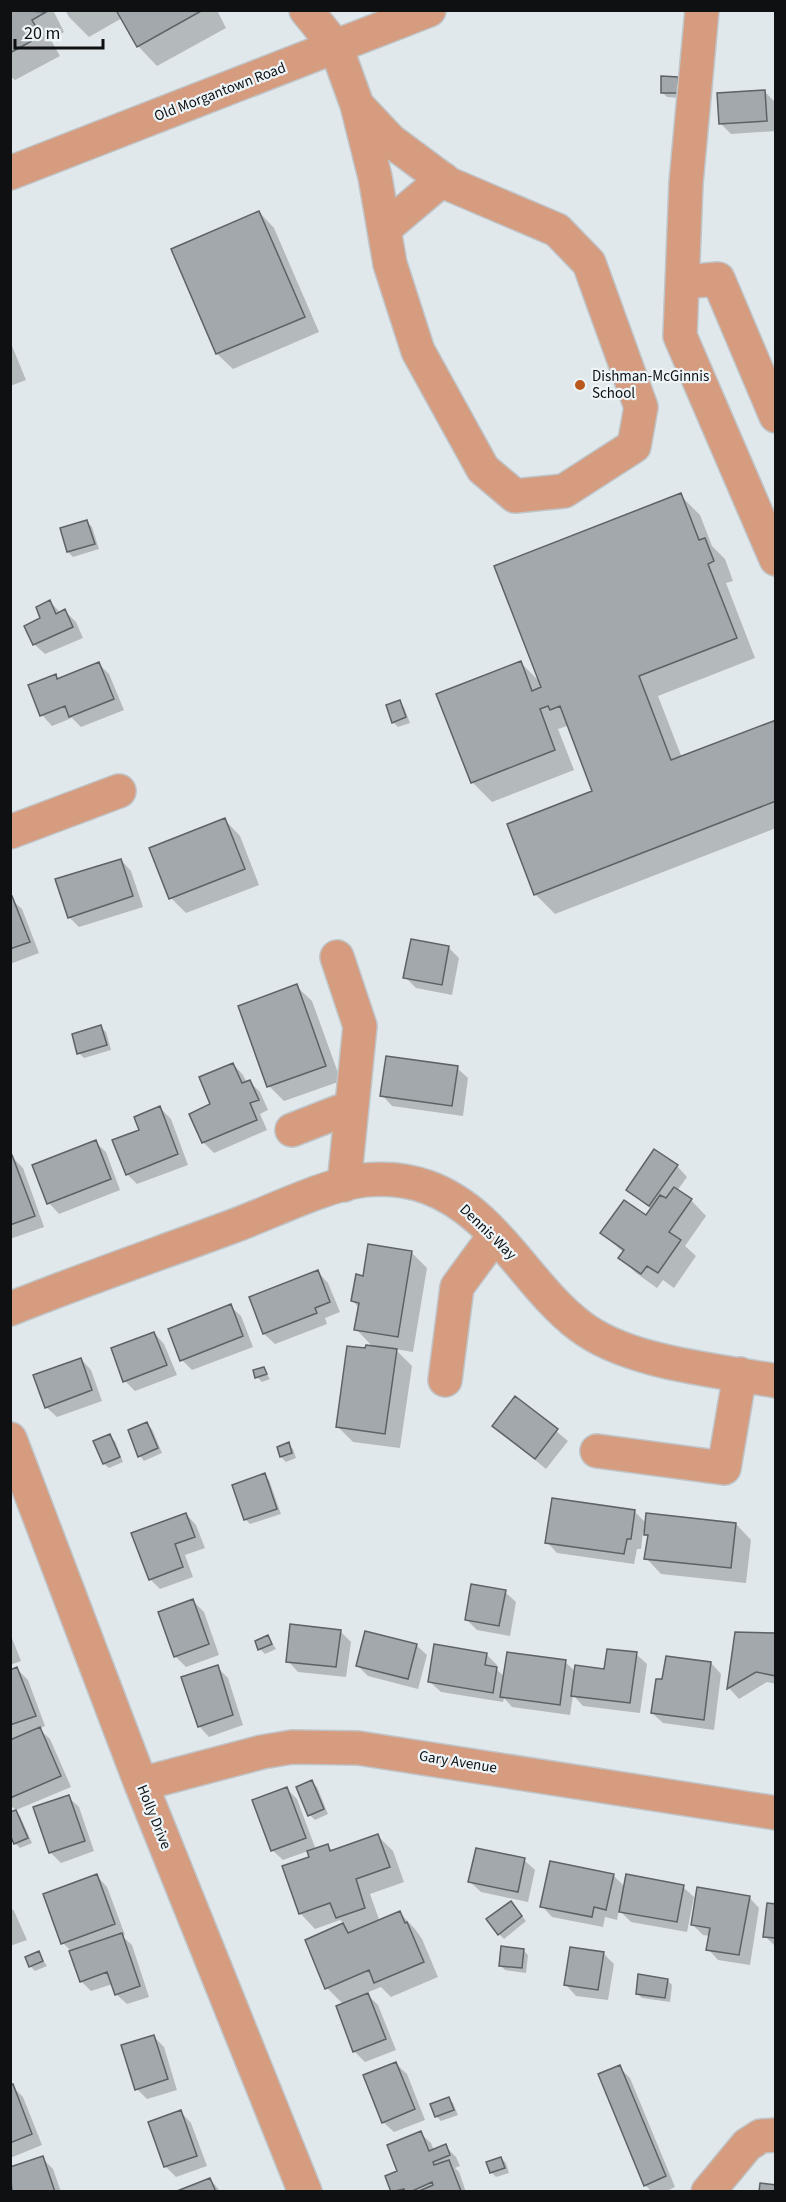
<svg xmlns="http://www.w3.org/2000/svg" width="786" height="2202" font-family="'Source Sans 3',sans-serif">
	<style>
		.shadow { fill: #0003 }
		.building { fill: #a2a8ab; stroke: #5c6265; stroke-width: 1.5 }
		.lines { fill: none; stroke-linecap: round; stroke-linejoin: round }
		.minor-casing { stroke: #bfc5c8; stroke-width: 36 }
		.minor { stroke: #d59c80; stroke-width: 33 }
		.poi-dot { fill: #ba581e; stroke: #eef5f8; stroke-width: 2 }
		.labels { text-anchor: middle; dominant-baseline: central; stroke-width: 4.5; stroke-linejoin: round; paint-order: stroke }
		.street-label { font-size: 15px; fill: #0e1011; stroke: #eef5f8 }
		.poi-label { font-size: 15px; fill: #0e1011; stroke: #eef5f8; text-anchor: start }
	</style>
	<rect width="100%" height="100%" fill="#e1e8eb"/>
	<path class="shadow" d="M10,10h43l11,22 -13,8 9,16 -45,24 -5,-4z
		M65,10h152l9,18 -69,38 -19,-20 -16,-28 -33,19 -20,-20z
		M678,78l5,5 -1,15 -15,-1 -5,-5z
		M765,92l10,10 1,29 -45,3 -11,-11z
		M259,212l15,16 45,104 -86,37 -16,-15 -44,-105z
		M10,341l16,39 -16,6z
		M680,495l20,20 12,31 13,13 8,22 -7,2 29,75 -97,38 24,62 94,-36v106l-221,86 -20,-20 59,-103 -24,-62 -3,-3 -9,3 16,41 -82,32 -20,-20 49,-119 20,20z
		M87,522l5,5 7,22 -26,8 -5,-5z
		M50,602l11,11 4,-2 11,11 7,16 -38,16 -11,-10z
		M99,664l10,10 15,36 -43,17 -9,-9 -20,8 -10,-11 -12,-29 25,-10 4,4z
		M399,702l5,5 6,16 -12,4 -5,-5z
		M225,820l15,16 19,49 -73,28 -15,-15z
		M121,860l10,11 12,36 -64,20 -10,-10z
		M10,898l12,11 17,44 -29,11z
		M448,947l11,11 -7,37 -36,-7 -11,-11z
		M296,986l16,15 29,80 -57,20 -15,-15z
		M101,1027l5,5 5,18 -27,8 -5,-5z
		M233,1064l10,11 4,8 2,-2 11,11 8,18 -8,4 7,16 -53,23 -11,-11 9,-37z
		M457,1068l11,10 -5,38 -71,-10 -10,-11z
		M160,1108l11,11 17,46 -51,19 -10,-10 14,-44z
		M95,1142l11,10 14,38 -61,24 -10,-11z
		M12,1157l11,11 21,59 -34,12z
		M677,1166l10,11 -10,14 14,9 15,16 -21,30 11,10 -22,32 -11,-8 -6,8 -21,-15 -16,-15 4,-5 -22,-20 44,-16 5,-8 -23,-19z
		M411,1252l16,16 -14,84 -18,-3 17,17 -12,82 -47,-6 -16,-16 29,-76 7,-3 -17,-18 3,-21 -6,-7 11,-23z
		M318,1272l10,11 12,29 -15,6 2,6 -52,20 -11,-10 -13,-36z
		M230,1306l11,10 12,31 -61,23 -10,-10z
		M154,1333l10,11 13,31 -42,16 -10,-10z
		M81,1359l10,11 11,31 -45,16 -11,-10z
		M263,1368l7,11 -8,3 -5,-5z
		M516,1398l52,43 -22,28 -52,-43z
		M147,1424l5,5 10,24 -18,8 -4,-5z
		M110,1436l5,5 8,21 -14,6 -5,-4z
		M288,1444l5,5 3,9 -10,4 -5,-5 -3,-9z
		M264,1475l5,5 12,34 -31,10 -5,-5z
		M634,1511l12,12 90,1 15,16 -5,43 -85,-9 -15,-16 3,-20 -6,-6 -2,17h-4l-3,15 -77,-11 -10,-11z
		M186,1514l10,11 9,23 -20,7 8,22 -33,12 -10,-10z
		M505,1592l11,10 -6,34 -33,-6 -10,-10z
		M193,1601l11,11 15,43 -33,12 -11,-11z
		M340,1631l11,11 -5,35 -48,-5 -10,-11z
		M10,1633l11,28 -11,4z
		M736,1634h40v50l-9,-2 -28,17 -10,-11z
		M268,1637l8,12 -11,5 -5,-5z
		M416,1645l11,10 -9,34 -50,-13 -10,-10z
		M486,1654l11,11 -1,4 9,8 60,-15 11,10 30,-1 30,-17 11,10 -7,49 -57,-7 -10,-11 -3,20 -58,-8 -8,-9 -1,4 -62,-10 -11,-10z
		M711,1663l10,11 -7,56 -51,-7 -11,-10 11,-32z
		M217,1667l11,11 15,47 -34,12 -10,-11z
		M17,1669l11,11 17,46 -6,3 11,10 21,48 -55,23 -6,-5v-133z
		M312,1782l5,5 11,27 -13,6 -5,-5z
		M287,1789l10,10 19,51 12,-4 5,5 45,-15 15,15 11,31 -34,12 10,28 20,-9 15,16 7,10 16,38 -47,20 -10,-10 -15,6 12,12 18,45 -31,12 -11,-11 -11,-47 -16,-16 -20,-47 37,-17 -4,-4 -25,9 -15,-16 10,-55 -2,-7 -25,9 -11,-10z
		M68,1797l11,10 15,44 -33,12 -11,-11z
		M15,1811l5,5 12,27 -12,5 -5,-5z
		M524,1860l11,10 -7,32 -47,-10 -11,-10z
		M613,1875l12,12h58l11,10 -7,35 -56,-10 -12,-12 -2,10 -12,-3 -2,10 -51,-10 -10,-11z
		M97,1876l10,11 18,48 -3,1 10,9 17,52 -22,7 -11,-10 -3,-10 -22,7 -10,-10 -10,-30 -8,-8z
		M749,1897l10,11 -9,57 -32,-5 -10,-11 2,-13 -7,-1 -11,-11z
		M511,1903l15,18 -22,18 -5,-5z
		M776,1905v42l-11,-11z
		M10,1907l4,4 13,29 -17,6z
		M523,1950l5,5 -2,18 -21,-3 -5,-5z
		M38,1953l9,13 -12,5 -5,-5z
		M603,1953l11,11 -6,36 -32,-4 -10,-11z
		M667,1980l5,5 -2,17 -28,-4 -5,-5z
		M153,2036l11,11 13,43 -30,9 -10,-10z
		M396,2064l11,10 18,46 -31,12 -11,-10z
		M619,2067l11,11 45,109 -10,5h-13l-7,-7z
		M12,2086l11,11 19,48 -32,13v-71z
		M448,2098l5,5 5,12 -17,6 -5,-5z
		M181,2112l10,11 16,43 -31,11 -11,-11z
		M420,2133l11,10 3,8 11,-5 11,11 4,9 -5,2 4,4 7,20h-73l6,-20z
		M42,2158l11,11 8,23h-48l-3,-8v-15z
		M501,2158l5,5 3,10 -13,4 -5,-5z
		M210,2179l11,13h-40z"/>
	<path class="building" d="M10,10l36,2 -14,8 9,16 -31,17z
		M116,10h87l-66,37z
		M661,76l17,1v16h-17z
		M765,90l2,31 -48,3 -2,-31z
		M259,211l46,106 -89,37 -45,-105z
		M681,493l18,47 6,-2 9,23 -6,3 29,74 -98,38 32,84 105,-40v81l-242,94 -27,-71 85,-33 -32,-85 -10,4 -2,-4 -8,3 15,41 -84,33 -35,-89 85,-33 11,30 9,-4 -47,-121z
		M87,520l8,24 -28,8 -7,-24z
		M50,600l6,14 9,-5 8,18 -40,18 -9,-19 16,-8 -4,-11z
		M99,662l15,37 -45,18 -4,-11 -25,10 -12,-31 28,-11 1,5z
		M400,700l6,17 -14,6 -6,-18z
		M225,818l20,51 -76,30 -20,-51z
		M121,859l12,37 -65,22 -13,-39z
		M12,896l18,46 -20,7v-52z
		M411,939l38,7 -7,39 -39,-7z
		M297,984l29,82 -59,21 -29,-81z
		M101,1025l6,20 -30,9 -5,-20z
		M386,1056l72,10 -6,40 -72,-10z
		M233,1063l9,20 8,-3 9,20 -9,3 7,17 -55,23 -13,-29 21,-10 -11,-27z
		M160,1106l18,48 -52,21 -14,-35 27,-10 -5,-13z
		M96,1140l15,39 -64,25 -15,-39z
		M654,1149l24,16 -29,41 -23,-16z
		M12,1155l23,61 -25,9v-69z
		M674,1187l18,12 -23,33 12,8 -23,33 -11,-7 -6,8 -23,-16 6,-8 -24,-17 24,-33 22,15 14,-20 6,3z
		M368,1244l44,7 -14,86 -44,-7 5,-27 -8,-2 5,-27 7,2z
		M318,1270l12,32 -15,6 2,5 -54,21 -14,-37z
		M231,1304l12,32 -63,25 -12,-32z
		M154,1332l13,33 -44,17 -12,-34z
		M366,1345l31,4 -12,85 -49,-7 11,-81 18,2z
		M81,1358l11,32 -47,18 -12,-33z
		M264,1367l3,7 -12,4 -2,-8z
		M515,1396l43,33 -23,30 -43,-33z
		M147,1422l11,26 -20,9 -10,-27z
		M110,1434l10,23 -17,7 -10,-23z
		M289,1442l3,11 -12,4 -3,-10z
		M265,1473l12,36 -33,11 -12,-35z
		M552,1498l83,12 -4,29h-4l-3,15 -79,-11z
		M186,1513l9,24 -20,7 8,23 -34,13 -18,-47z
		M646,1513l90,10 -5,45 -87,-9 4,-24h-4z
		M471,1584l35,6 -7,36 -34,-6z
		M193,1599l16,45 -35,13 -16,-45z
		M290,1624l51,6 -5,37 -50,-5z
		M365,1631l52,13 -9,35 -52,-13z
		M735,1632l41,1v43l-20,-4 -29,17z
		M268,1635l4,9 -14,6 -3,-9z
		M434,1644l53,9 -2,12 12,2 -4,26 -65,-11z
		M607,1649l30,3 -7,51 -59,-7 4,-31 29,4z
		M507,1652l59,8 -6,45 -60,-8z
		M666,1656l45,6 -7,58 -53,-7 5,-34h6z
		M218,1665l15,50 -35,12 -17,-50z
		M17,1667l19,49 -26,9v-55z
		M40,1727l21,49 -51,22v-58z
		M312,1780l12,29 -16,7 -12,-29z
		M287,1787l19,51 -35,13 -19,-51z
		M69,1795l16,46 -36,12 -16,-46z
		M16,1810l12,28 -14,6 -4,-9v-23z
		M378,1834l12,33 -34,12 9,29 -29,10 -6,-15 -31,11 -17,-48 27,-9 -2,-6 21,-7 2,7z
		M476,1848l49,10 -7,34 -50,-10z
		M550,1861l64,13 -8,36 -12,-3 -2,10 -52,-10z
		M97,1874l18,50 -54,20 -18,-50z
		M626,1874l58,11 -7,37 -58,-10z
		M697,1887l53,9 -11,59 -33,-5 4,-22 -19,-3z
		M511,1901l11,15 -24,19 -12,-16z
		M767,1903l9,1v34l-13,-1z
		M400,1911l5,12 2,-1 17,40 -50,21 -5,-13 -44,19 -20,-49 38,-17 5,10z
		M122,1933l18,53 -25,9 -8,-23 -27,10 -11,-31z
		M501,1946l23,3 -2,19 -23,-2z
		M570,1947l34,5 -6,38 -34,-5z
		M39,1951l4,10 -14,6 -4,-10z
		M638,1974l30,5 -3,19 -29,-4z
		M368,1993l18,46 -33,13 -17,-46z
		M154,2035l14,44 -33,11 -14,-45z
		M396,2062l19,47 -33,14 -19,-48z
		M620,2065l46,111 -22,10 -46,-112z
		M13,2084l19,50 -22,9v-58z
		M449,2097l5,13 -19,7 -5,-13z
		M181,2110l16,46 -33,11 -16,-45z
		M421,2131l8,20 17,-7 4,11 -17,7 1,3 15,-5 12,31 -44,1 16,-7 -1,-3 -22,10h-5l-1,-3 -13,3 -6,-16 12,-5 -10,-26z
		M43,2156l12,36h-43l-2,-25z
		M501,2157l4,11 -15,5 -4,-11z
		M210,2178l6,14 -39,-1z
		M760,2183l16,2v7h-17z"/>
	<g class="lines">
		<defs>
			<path id="minor" d="M306,10l30,37 21,58
				M702,10l-16,173 -6,153 96,223
				M357,105l34,36 58,43 108,46 32,33 52,144 -7,39 -70,45 -49,5 -32,-27 -65,-118 -28,-87 -15,-87z
				M10,173l419,-163
				M384,229l59,-50
				M683,282l35,-3 58,137
				M10,832l109,-41
				M337,957l23,69 -16,159
				M292,1130l59,-23
				M10,1309c72,-29 145,-54 218,-81 40,-14 95,-43 137,-48 20,-2 43,0 62,7 69,25 98,97 153,139 48,37 136,44 196,55
				M445,1380l12,-93 38,-52
				M10,1439l131,345 164,408
				M597,1451l127,17 16,-94
				M141,1784l121,-32 30,-5 66,1 418,65
				M708,2192l39,-47 14,-9 15,-1"/>
		</defs>
		<use href="#minor" class="minor-casing"/>
		<use href="#minor" class="minor"/>
	</g>
	<circle class="poi-dot" cx="580" cy="385" r="6"/>
	<g class="labels">
		<g class="street-label">
			<text transform="translate(220 92) rotate(-21)">Old Morgantown Road</text>
			<text transform="translate(488 1232) rotate(44)">Dennis Way</text>
			<text transform="translate(458 1762) rotate(9)">Gary Avenue</text>
			<text transform="translate(154 1817) rotate(68)">Holly Drive</text>
		</g>
		<g class="poi-label">
			<text x="592" y="376">Dishman-McGinnis<tspan x="592" dy="17">School</tspan></text>
		</g>
	</g>
	<rect width="786" height="2202" fill="none" stroke="#0e1011" stroke-width="24"/>
	<path d="M15 39v9h88v-9" fill="none" stroke="#0e1011" stroke-width="3"/>
	<text x="24" y="39" font-size="18" fill="#0e1011" stroke="#eef5f8" stroke-width="4.5" paint-order="stroke">20 m</text>
</svg>
